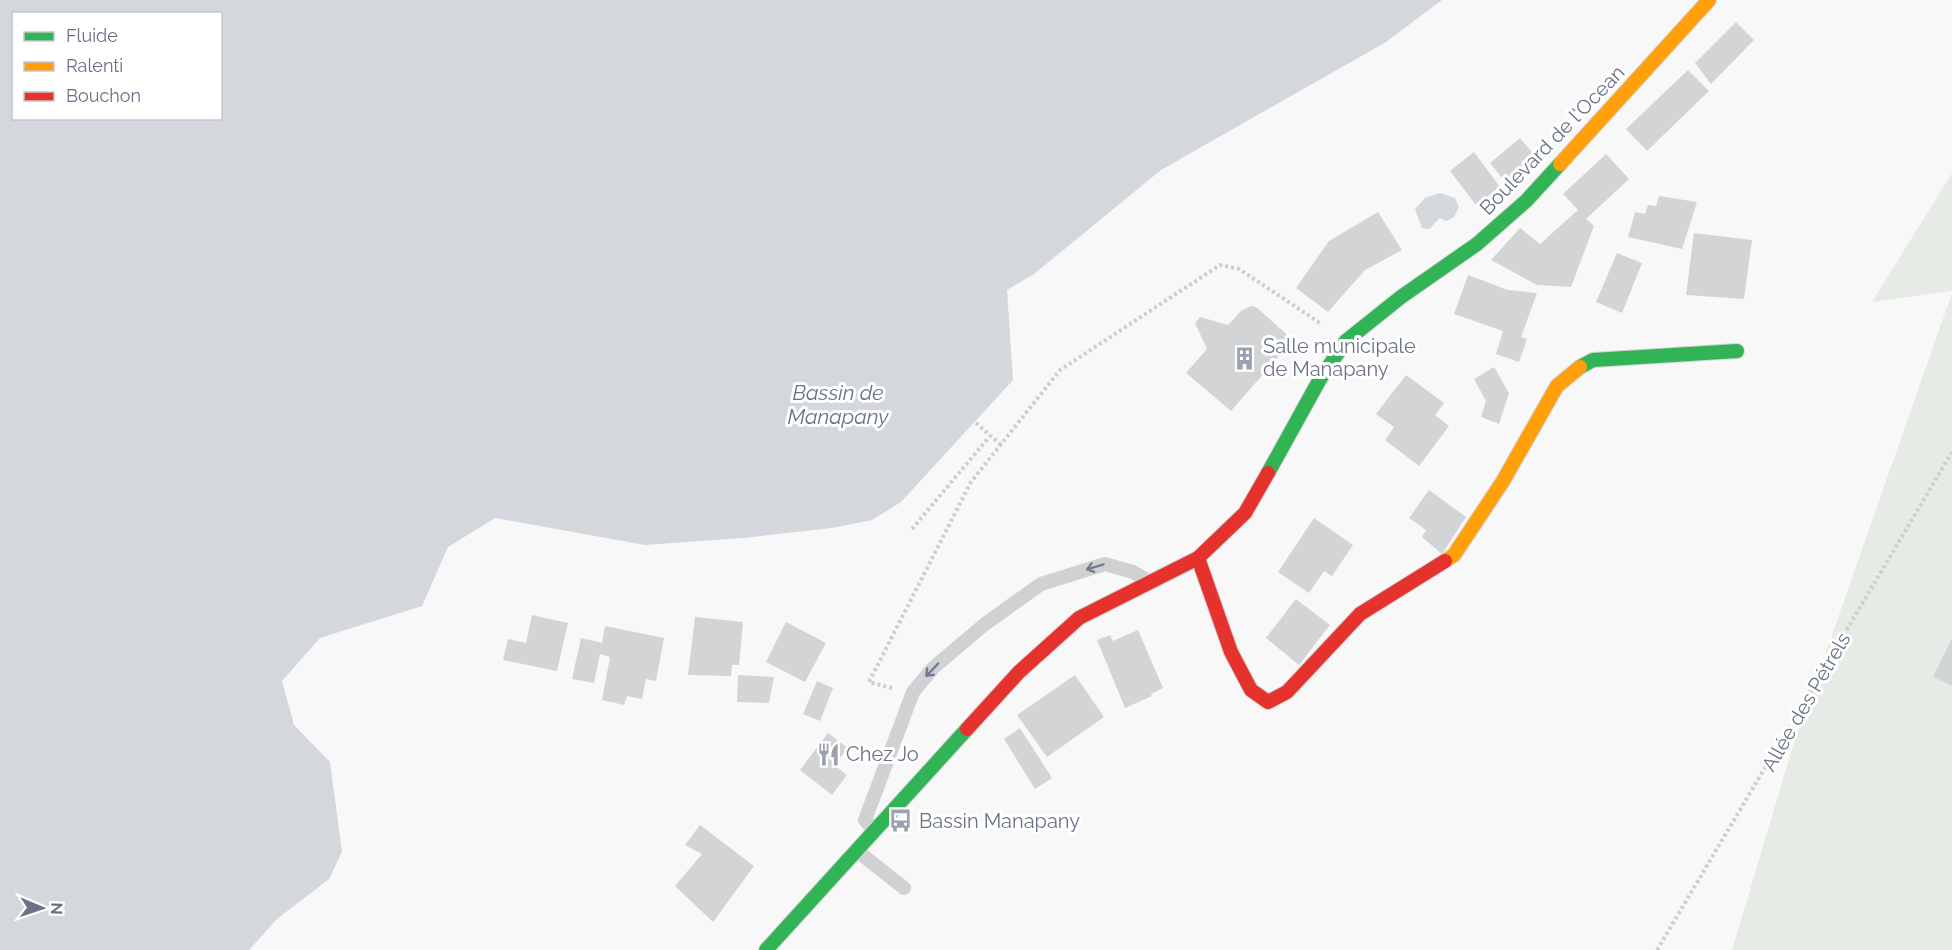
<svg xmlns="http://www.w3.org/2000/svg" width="1952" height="950" font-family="Raleway,sans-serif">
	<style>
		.green { fill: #e7ebe6 }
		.water { fill: #d4d7dc; fill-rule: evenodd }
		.building { fill: #d3d4d5 }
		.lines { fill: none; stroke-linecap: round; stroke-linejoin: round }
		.fast-casing { stroke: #d4d4d6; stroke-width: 16 }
		.slow-casing { stroke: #d4d4d6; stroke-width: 16 }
		.jam-casing { stroke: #d4d4d6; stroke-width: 16 }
		.path { stroke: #cececf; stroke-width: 4; stroke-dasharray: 3 3; stroke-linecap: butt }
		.lane { stroke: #d0d1d3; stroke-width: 14 }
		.fast { stroke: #30b455; stroke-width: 14 }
		.slow { stroke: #ff9f0a; stroke-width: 14 }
		.jam { stroke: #e5322d; stroke-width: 14 }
		.oneway { stroke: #737c8f }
		.labels { text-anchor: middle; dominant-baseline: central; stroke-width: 6; stroke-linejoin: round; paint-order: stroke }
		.street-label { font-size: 20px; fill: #697287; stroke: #fff }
		.poi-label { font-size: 20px; fill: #697287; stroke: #fff; text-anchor: start }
		.water-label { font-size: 21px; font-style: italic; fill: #657382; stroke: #fff }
	</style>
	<rect width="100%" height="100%" fill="#f8f8f8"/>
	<path class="green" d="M1952,173v118l-80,11z
		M1952,293v657h-220l60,-201z"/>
	<path class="water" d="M0,0h1442l-56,42 -225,128 -127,104 -27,16 6,90 -112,122 -29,18 -40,8 -89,10 -98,7 -150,-27 -47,29 -26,59 -102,32 -38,43 12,44 36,37 12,90 -13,27 -52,40 -28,31h-249zM14,14h206v104h-206z
		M1440,193l15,5 4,9 -5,10 -8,4 -6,-3 -11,11 -7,-1 -7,-19 10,-11z"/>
	<path class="building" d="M1736,22l18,18 -43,44 -16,-21z
		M1688,70l21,21 -62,60 -21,-22z
		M1520,138l17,20 -31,25 -16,-20z
		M1474,152l26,35 -24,18 -26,-34z
		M1606,154l23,25 -43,40 8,7 -23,61 -34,-2 -46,-25 29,-32 20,16 38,-34 -15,-16z
		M1659,196l38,6 -15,47 -54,-12 7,-25 10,2 3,-9 8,1z
		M1378,212l24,38 -37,20 -37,42 -32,-24 33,-47z
		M1694,233l58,7 -8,59 -58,-4z
		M1617,253l25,10 -20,50 -26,-11z
		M1468,275l40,15 29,3 -16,44 6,2 -8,23 -23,-8 7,-23 -49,-17z
		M1251,306l5,1 37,33 -62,71 -45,-38 21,-24 -12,-26 5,-6 28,8 13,-14z
		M1494,367l15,26 -10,31 -18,-7 5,-16 -12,-22z
		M1406,375l38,28 -9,12 14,11 -30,40 -34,-26 9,-13 -18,-13z
		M1429,490l37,27 -24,37 -20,-17 4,-7 -17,-12z
		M1314,518l39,27 -21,31 -8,-5 -15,22 -31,-21z
		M1296,599l34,26 -31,40 -33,-27z
		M532,615l36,8 -11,48 -54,-11 5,-21 18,4z
		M695,617l48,5 -4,43h-7l-1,11 -43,-1z
		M786,622l40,21 -21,39 -39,-20z
		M605,626l59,12 -8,43 -10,-2 -4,20 -15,-3 -3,9 -22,-5 8,-43 -10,-3 -6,29 -22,-4 9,-41 21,5z
		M1138,630l25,58 -12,6 1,2 -27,12 -28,-68 13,-5 3,6z
		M1952,638v48l-19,-9z
		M738,675l36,2 -5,26 -32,-1z
		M1075,675l29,42 -57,40 -30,-42z
		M817,681l16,7 -13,33 -17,-7z
		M1020,728l32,50 -17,11 -31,-50z
		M828,733l20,15 -14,17 13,10 -15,20 -32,-25z
		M700,825l54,41 -41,56 -38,-36 27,-32 -17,-9z"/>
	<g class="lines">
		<defs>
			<path id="fast" d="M1580,367l13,-7 144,-9
				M1268,473l52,-94 26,-38 55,-44 76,-53 49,-43 34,-37
				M766,950l201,-221"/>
			<path id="slow" d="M1560,164l149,-164
				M1445,561l9,-6 49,-74 54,-95 23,-19"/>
			<path id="jam" d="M1198,558l33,94 20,38 17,12 19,-10 73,-78 85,-53
				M967,729l52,-57 60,-54 119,-60 47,-45 23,-40"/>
		</defs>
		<use href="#fast" class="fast-casing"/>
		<use href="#slow" class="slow-casing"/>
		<use href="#jam" class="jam-casing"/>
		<path class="path" d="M976,423l25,22
			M912,529l78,-93
			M892,688l-23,-6 102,-200 89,-112 160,-105 19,4 81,54
			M1657,950l295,-498"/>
		<path class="lane" d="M872,828l-7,-8 48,-128 20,-24 52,-44 56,-40 64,-20 28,8 16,9
			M856,850l48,38"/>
		<use href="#fast" class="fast"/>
		<use href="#slow" class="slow"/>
		<use href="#jam" class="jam"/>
	</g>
	<defs><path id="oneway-shaft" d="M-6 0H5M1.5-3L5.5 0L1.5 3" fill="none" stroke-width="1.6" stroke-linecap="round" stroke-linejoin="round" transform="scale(1.5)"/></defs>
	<g class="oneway">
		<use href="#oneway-shaft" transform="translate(1095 567) rotate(163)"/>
		<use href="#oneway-shaft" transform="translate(932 670) rotate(134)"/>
	</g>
	<defs>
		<symbol id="building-bare" viewBox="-9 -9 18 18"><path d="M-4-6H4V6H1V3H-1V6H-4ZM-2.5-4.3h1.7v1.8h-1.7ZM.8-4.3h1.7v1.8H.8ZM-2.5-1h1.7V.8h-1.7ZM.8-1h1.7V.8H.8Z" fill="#9ba1af" stroke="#fff" stroke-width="2.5" paint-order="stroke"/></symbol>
		<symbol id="restaurant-bare" viewBox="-9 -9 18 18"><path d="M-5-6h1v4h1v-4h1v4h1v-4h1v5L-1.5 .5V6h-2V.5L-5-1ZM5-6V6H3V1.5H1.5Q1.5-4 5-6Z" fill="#9ba1af" stroke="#fff" stroke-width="2.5" paint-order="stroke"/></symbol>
		<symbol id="bus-bare" viewBox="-9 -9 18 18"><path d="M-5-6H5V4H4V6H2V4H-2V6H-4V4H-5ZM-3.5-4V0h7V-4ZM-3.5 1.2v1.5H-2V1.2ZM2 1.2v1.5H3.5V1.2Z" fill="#9ba1af" stroke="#fff" stroke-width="2.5" paint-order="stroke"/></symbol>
	</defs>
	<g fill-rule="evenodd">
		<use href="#building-bare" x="1228" y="342" width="33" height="33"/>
		<use href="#restaurant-bare" x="812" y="738" width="33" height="33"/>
		<use href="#bus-bare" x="884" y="804" width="33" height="33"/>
	</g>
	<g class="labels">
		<g class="street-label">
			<text transform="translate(1552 140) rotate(-46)">Boulevard de l'Ocean</text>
			<text transform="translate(1806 702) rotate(-60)">Allée des Pétrels</text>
		</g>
		<g class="poi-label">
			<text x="1263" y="346">Salle municipale<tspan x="1263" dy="23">de Manapany</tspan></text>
			<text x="846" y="754">Chez Jo</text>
			<text x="919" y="821">Bassin Manapany</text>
		</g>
		<g class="water-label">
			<text x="838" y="392">Bassin de<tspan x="838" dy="24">Manapany</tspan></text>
		</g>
	</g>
	<rect x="12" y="12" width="210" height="108" fill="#ffffff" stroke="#c3c7cf" stroke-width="1.5"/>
	<rect x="24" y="32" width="30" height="9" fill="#30b455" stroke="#c3c7cf" stroke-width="1.5"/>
	<text x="66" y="42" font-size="18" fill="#697287">Fluide</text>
	<rect x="24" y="62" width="30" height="9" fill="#ff9f0a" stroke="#c3c7cf" stroke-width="1.5"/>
	<text x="66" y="72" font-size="18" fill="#697287">Ralenti</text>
	<rect x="24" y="92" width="30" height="9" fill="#e5322d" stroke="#c3c7cf" stroke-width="1.5"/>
	<text x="66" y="102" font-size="18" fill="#697287">Bouchon</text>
	<g transform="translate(42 908) rotate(92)" stroke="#ffffff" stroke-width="4.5" paint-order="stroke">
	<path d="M0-4.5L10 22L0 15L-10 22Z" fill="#697287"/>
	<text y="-9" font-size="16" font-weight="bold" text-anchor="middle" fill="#697287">N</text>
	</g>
</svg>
